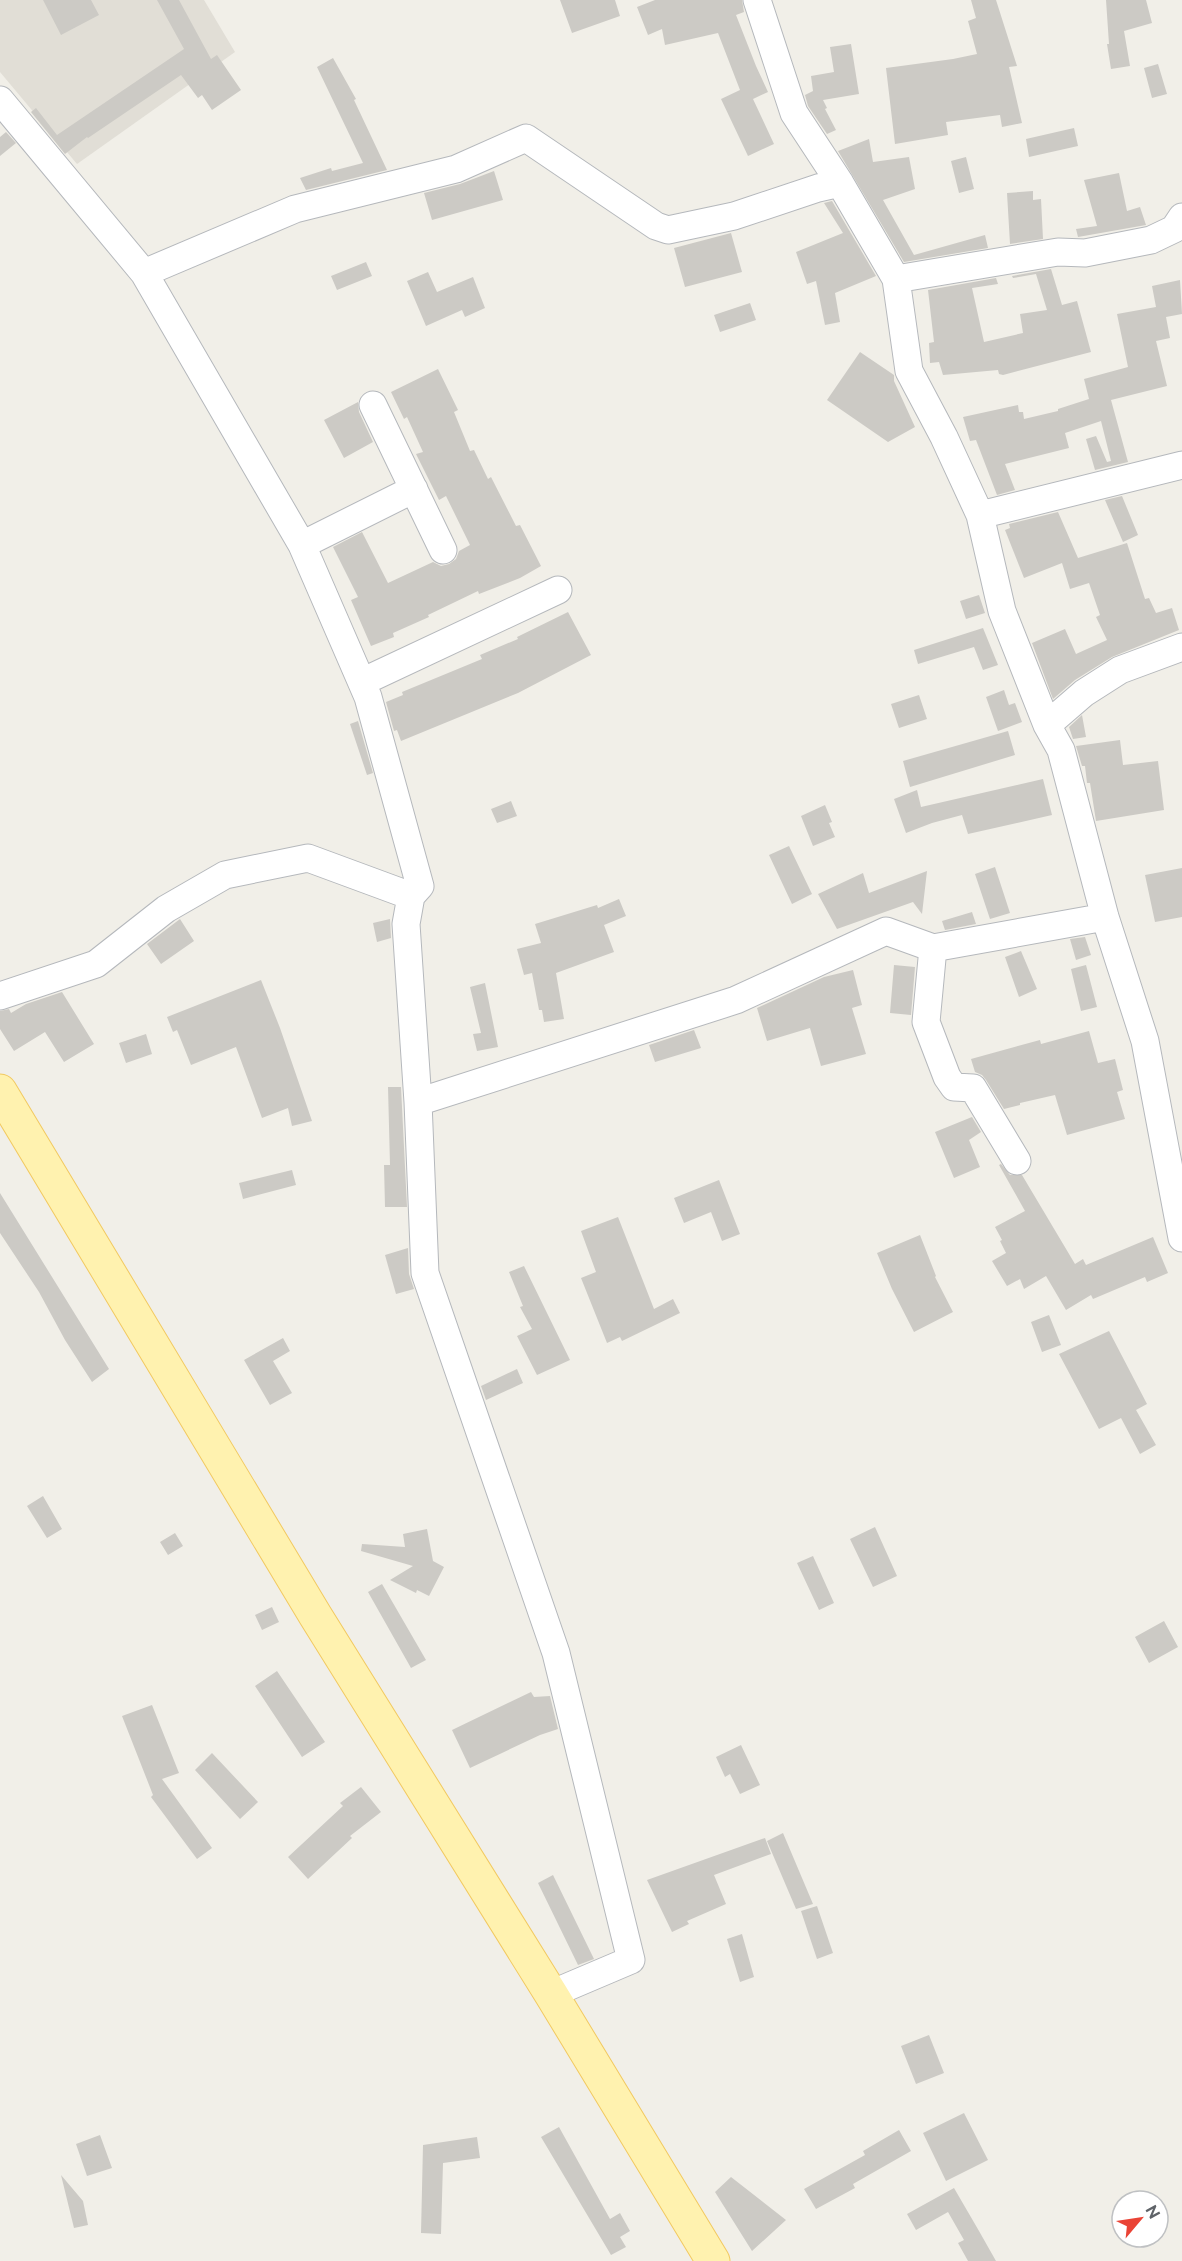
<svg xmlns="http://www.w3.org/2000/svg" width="1182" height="2261" font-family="Raleway,sans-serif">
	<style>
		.education { fill: #e1ded6 }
		.building { fill: #cccac5 }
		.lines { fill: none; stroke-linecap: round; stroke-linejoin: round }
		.minor-casing { stroke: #b5b8bc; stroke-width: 29 }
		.major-casing { stroke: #f2c960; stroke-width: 35 }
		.minor { stroke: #fff; stroke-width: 27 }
		.major { stroke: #fff2af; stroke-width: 33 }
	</style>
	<rect width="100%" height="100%" fill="#f1efe8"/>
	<path class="education" d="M0,0h204l31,52 -158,112 -77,-92z"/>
	<path class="building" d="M43,0h48l8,15 -38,20z
		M157,0h22l32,59 6,-4 24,35 -29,20 -10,-15 -4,3 -17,-23 -93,63 -1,-1 -22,17 -34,-42 5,-4 21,27 127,-86z
		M560,0h55l5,16 -48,17z
		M655,0h87l2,12 -8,3 20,51 12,26 -15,7 21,45 -26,12 -27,-57 19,-9 -22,-57 -53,12 -3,-16 -14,6 -11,-28z
		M971,0h25l21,66 -8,1 13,56 -20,4 -2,-12 -54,7 2,13 -53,9 -9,-76 67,-9 24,-5 -9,-33 8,-3z
		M1106,0h40l6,23 -28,8 6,35 -19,3 -4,-25h2z
		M851,44l8,50 -36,6 4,8 -2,1 11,21 -9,4 -19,-28 -3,-11 8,-4 -2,-15 23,-4 -4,-25z
		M333,58l23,41 -2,1 33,70 -81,20 -6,-12 31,-10 1,3 31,-8 -46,-96z
		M1158,64l9,30 -15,4 -8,-30z
		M1074,128l4,18 -49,11 -3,-18z
		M6,132l10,11 -16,13v-19z
		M869,139l4,23 36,-5 6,32 -32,11 31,55 71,-20 3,13 -84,14 -66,-111z
		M966,157l8,32 -15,4 -8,-32z
		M494,171l9,29 -71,20 -8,-27 36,-9z
		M1119,173l8,38 13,-4 6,18 -68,12 -2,-8 21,-3 -13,-46z
		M1033,191v9l8,-1 2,40 -33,5 -3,-51z
		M832,201l44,75 -41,17 5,29 -15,3 -9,-44 -9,3 -11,-32 47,-19 -19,-30z
		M731,233l11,39 -57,15 -11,-39z
		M366,262l6,14 -35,14 -6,-14z
		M1051,269l11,36 15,-4 14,51 -88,23 -4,-1 -1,-4 -55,5 -4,-13 -9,1 -1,-20 5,-1 -6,-52 68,-12 2,6 -26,4 12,54 39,-9 -3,-19 27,-4 -11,-36 -23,4 -1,-2z
		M428,272l9,20 36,-15 12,31 -20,9 -3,-7 -36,16 -19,-45z
		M1180,280l2,34 -16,3 4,21 -14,3 11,45 -56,14 17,62 -33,8 -9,-31 10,-3 11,26 4,-1 -10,-40 -36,12 4,15 -64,16 10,26 -18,5 -21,-55 -6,1 -7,-24 55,-12 1,7h4l1,7 34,-8v-2l31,-10 -5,-20 44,-12 -11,-53 39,-7 -4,-21z
		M750,303l6,17 -36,12 -6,-17z
		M860,352l34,23v6l21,46 -27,15 -61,-42z
		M438,369l20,41 -4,2 16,39 4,-1 14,29 3,-2 25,49 4,-1 21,41 -21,12 -41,16 -1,-3 -50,24 1,2 -36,16 1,4 -23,9 -20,-46 7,-3 -25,-50 29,-15 26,51 45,-21 8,4 8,-2 7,-5 3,-8 11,-6 -24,-49 -7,4 -23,-46 7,-2 -16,-35 -3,2 -13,-27z
		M358,402l1,10 14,30 -29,16 -20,-38z
		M1122,496l16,39 -15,7 -18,-42z
		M1058,512l20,46 49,-15 18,56 4,-1 7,15 16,-5 7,22 -67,27 -37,23 -22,19 -21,-56 33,-14 11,25 31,-14 -11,-23 4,-2 -11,-32 -19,6 -8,-26 -38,15 -19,-48 5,-2 -1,-4z
		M979,595l6,18 -19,6 -6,-18z
		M568,612l23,43 -73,38 -117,48 -4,-11 -3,1 -8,-29 17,-7 -1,-3 80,-33 -2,-4 38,-16 -1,-2z
		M983,628l15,37 -15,5 -9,-23 -56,17 -4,-14z
		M1004,690l5,15 6,-2 7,19 -24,9 -12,-34z
		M919,695l8,24 -28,9 -8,-24z
		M1082,715l4,22 -13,2 -4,-12z
		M358,721l15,52 -6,2 -17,-51z
		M1008,731l7,24 -105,32 -7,-26z
		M1120,740l3,25 35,-4 6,49 -68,11 -6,-38h-3l-2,-17h-3l-6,-20z
		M1043,779l9,36 -84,19 -6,-19 -30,8 -26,10 -12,-34 23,-9 4,17z
		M511,801l6,15 -20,7 -6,-14z
		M825,805l7,17 -3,1 6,14 -22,9 -12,-30z
		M789,846l23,48 -20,10 -23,-49z
		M995,867l15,46 -20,6 -15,-45z
		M1182,868v49l-27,5 -10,-47z
		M927,871l-5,43 -9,-12 -76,27 -19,-35 45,-21 6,20z
		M619,899l7,17 -22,9 10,27 -58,21 8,46 -20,3 -2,-12h-3l-7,-37 -8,2 -7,-26 24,-6 -6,-19 62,-19 1,3z
		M972,912l4,12 -31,6 -3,-9z
		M180,919l14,22 -33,23 -14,-20z
		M390,919l1,19 -14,4 -4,-19z
		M1085,937l6,18 -15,5 -6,-21z
		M1021,951l16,38 -18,8 -14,-40z
		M894,965l21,2 -4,48 -21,-2z
		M1086,965l11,42 -16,4 -10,-42z
		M853,970l9,35 -10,3 14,46 -45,12 -11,-38 -43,13 -10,-33 67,-31z
		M261,980l19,48 32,93 -20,5 -4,-18 -26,10 -26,-71 -45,18 -14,-35 -4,2 -6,-15z
		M485,983l13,64 -21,4 -4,-17 8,-1 -11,-46z
		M62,992l32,52 -30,18 -19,-30 -31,19 -14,-22v-18l9,-2 2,4 15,-9z
		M694,1030l7,18 -46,14 -6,-17z
		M1089,1031l9,32 17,-4 8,31 -6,2 8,27 -58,16 -12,-40 -35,8v2l-16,4 -18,-29 -4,-5 -7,-3 -4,-13 69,-19 1,4z
		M146,1034l6,20 -26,9 -7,-20z
		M388,1087h13l6,120h-22l-1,-42h6z
		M972,1117l9,15 -12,8 11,27 -26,11 -19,-46z
		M1001,1164l9,11h12l53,89 8,-5 3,6 67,-28 15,36 -21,9 -2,-5 -52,22 -2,-4 -25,15 -20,-34 -22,13 -4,-10 -13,7 -15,-25 14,-8 -6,-12 2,-1 -7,-13 30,-16 -26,-46z
		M292,1170l4,15 -53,14 -4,-16z
		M719,1180l21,54 -18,7 -11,-29 -27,11 -10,-25z
		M0,1193l109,176 -17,13 -27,-42 -26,-48 -39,-59z
		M618,1217l36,92 19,-10 7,14 -58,28 -2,-4 -13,6 -26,-65 15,-6 -15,-41z
		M920,1235l16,41 -1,1 18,35 -39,20 -22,-43 -15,-36z
		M408,1248l1,26 5,15 -18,5 -11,-39z
		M524,1266l46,94 -33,15 -20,-39 15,-7 -12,-22 3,-1 -14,-34z
		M1049,1315l12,30 -19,7 -11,-30z
		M1109,1331l38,73 -11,6 20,35 -16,9 -19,-36 -22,11 -40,-75z
		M283,1338l7,13 -17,10 19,32 -22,12 -26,-45z
		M517,1369l6,14 -37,17 -5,-14z
		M43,1496l19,33 -15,9 -20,-32z
		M875,1527l22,49 -24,11 -23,-48z
		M427,1529l6,32 11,6 -15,29 -12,-6 -1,3 -26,-13 23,-14 -52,-15 1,-7 43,3 -2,-13z
		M175,1533l8,13 -15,9 -8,-13z
		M813,1556l21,47 -15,7 -22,-47z
		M382,1584l44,76 -15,8 -43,-76z
		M272,1607l7,15 -17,8 -7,-15z
		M1164,1621l14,26 -29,16 -14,-26z
		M277,1671l48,71 -23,15 -47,-71z
		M531,1692l3,5 16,-1 8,33 -18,6 -70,33 -18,-38z
		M152,1705l27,68 -17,6 50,69 -15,11 -46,-62 2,-2 -31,-79z
		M741,1745l19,40 -20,9 -10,-20 -5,3 -9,-20z
		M212,1753l46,49 -18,17 -45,-49z
		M361,1787l20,25 -31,24 2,2 -44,41 -20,-22 55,-51 -3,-3z
		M783,1833l30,71 -17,5 -29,-68z
		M765,1838l6,16 -57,21 12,29 -39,17 2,3 -17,8 -25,-52z
		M553,1875l41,84 -16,6 -40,-82z
		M817,1906l16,47 -16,6 -16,-48z
		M742,1934l12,43 -14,5 -13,-43z
		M929,2035l15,38 -28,11 -15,-38z
		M964,2113l24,47 -42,21 -23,-48z
		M559,2127l51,92 10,-6 10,18 -10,6 6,10 -15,8 -70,-118z
		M899,2130l12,21 -58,33 2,4 -39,21 -12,-20 61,-34 -2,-4z
		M100,2135l12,33 -25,8 -11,-32z
		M477,2137l3,21 -37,5 -2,71 -20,-1 2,-88z
		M61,2175l22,26 5,24 -14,3z
		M731,2177l55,43 -34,31 -37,-59z
		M954,2188l25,43 17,30h-28l-10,-18 6,-3 -16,-28 -32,18 -9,-16z"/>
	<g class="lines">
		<defs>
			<path id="minor" d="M757,0l37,113 46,70 56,96 13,92 35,66 36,78 22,96 45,114 14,25 44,167 40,124 37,197
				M0,100l144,173 158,272 66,152 52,189 -9,10 -5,28 12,178 7,171 131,380 75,307 -80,34
				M144,273l151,-64 161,-40 70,-31 130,88 12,4 66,-14 84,-28 22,-5
				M896,279l162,-27 27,1 66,-13 23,-11 8,-12
				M373,405l70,145
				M980,515l202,-50
				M302,545l112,-56
				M362,682l196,-92
				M1047,725l37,-32 36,-23 62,-23
				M933,948l-7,74 21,55 7,10 19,1 44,73
				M0,996l96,-32 70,-55 59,-34 83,-17 103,38
				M418,1102l318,-102 150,-69 47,17 172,-31"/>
			<path id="major" d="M0,1091l315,524 236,379 162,267"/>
		</defs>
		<use href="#minor" class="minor-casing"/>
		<use href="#major" class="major-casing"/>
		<use href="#minor" class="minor"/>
		<use href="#major" class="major"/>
	</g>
	<g transform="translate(1140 2219) rotate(61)"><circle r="28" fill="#ffffff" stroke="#bfc1c3" stroke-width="1.5"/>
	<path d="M0-4.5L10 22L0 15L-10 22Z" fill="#ea4335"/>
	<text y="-9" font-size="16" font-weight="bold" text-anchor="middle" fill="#5f6368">N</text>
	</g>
</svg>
